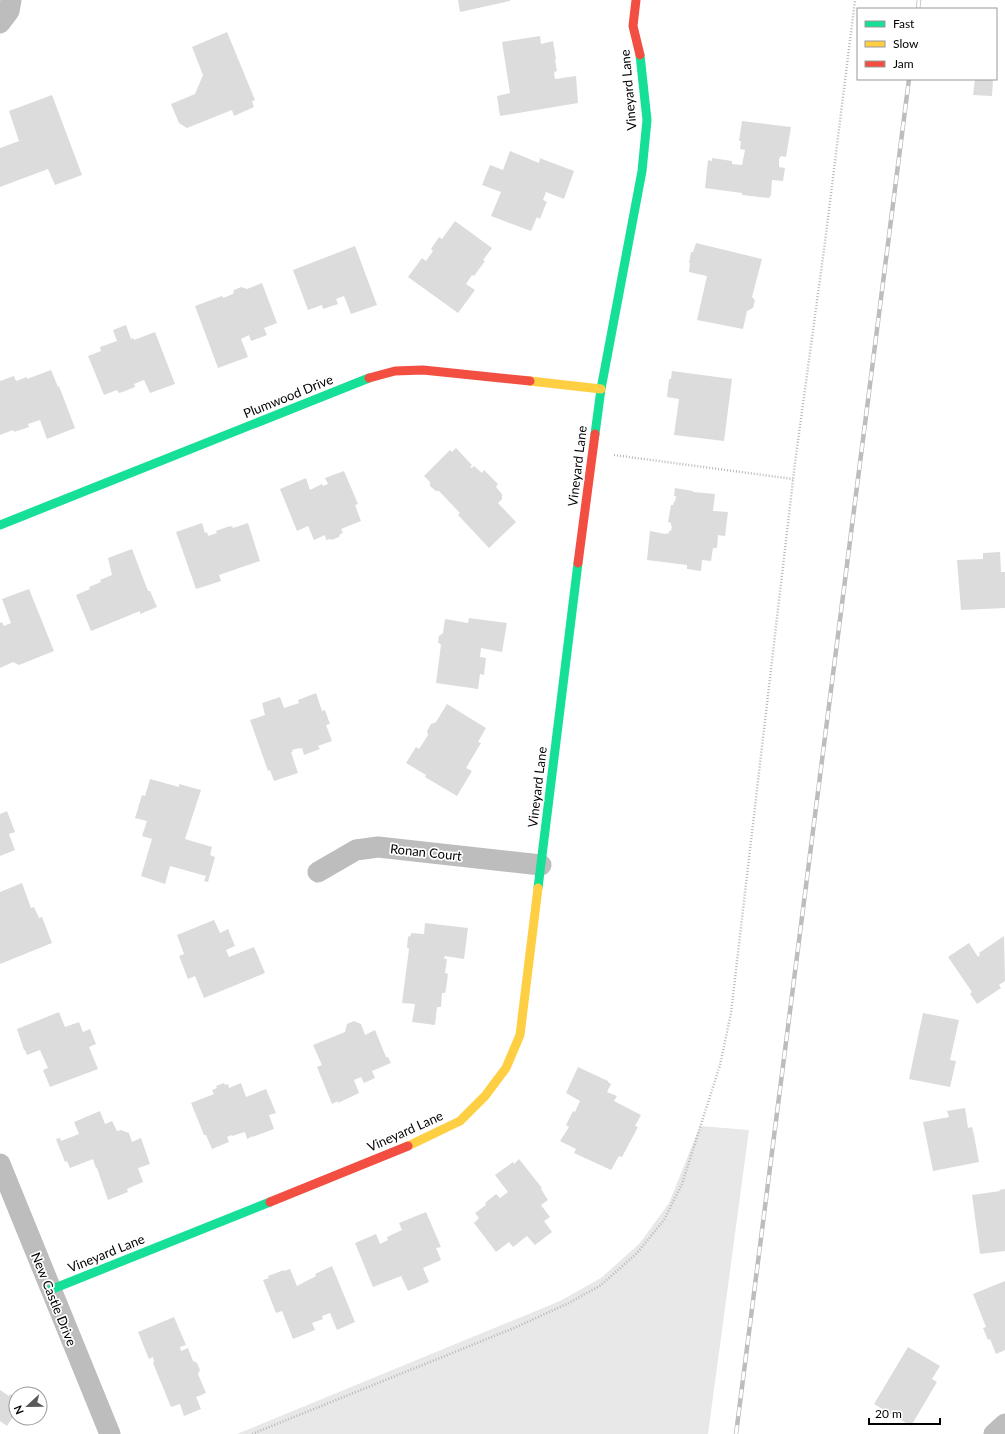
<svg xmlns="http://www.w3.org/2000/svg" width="1005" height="1434" font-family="Lato,sans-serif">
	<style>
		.green { fill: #e8e8e8 }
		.building { fill: #dcdcdc }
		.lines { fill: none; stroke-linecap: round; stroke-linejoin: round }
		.path { stroke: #b8b8b8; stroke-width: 2.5; stroke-dasharray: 1 2; stroke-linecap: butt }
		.street { stroke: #bdbdbd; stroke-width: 21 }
		.fast { stroke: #16e098; stroke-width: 9 }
		.slow { stroke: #ffcf43; stroke-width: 9 }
		.jam { stroke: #f24e42; stroke-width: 9 }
		.rail-casing { stroke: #bdbdbd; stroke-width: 4.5 }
		.rail { stroke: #fff; stroke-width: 3; stroke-dasharray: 9; stroke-linecap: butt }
		.labels { text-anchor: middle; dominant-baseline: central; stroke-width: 3.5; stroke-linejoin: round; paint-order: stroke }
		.street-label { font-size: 13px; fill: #000; stroke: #fff }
	</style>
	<rect width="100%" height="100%" fill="#fff"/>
	<path class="green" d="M700,1126l49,4 -41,304h-471l323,-133 41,-23 39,-35 29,-40z"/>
	<path class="building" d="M458,0h52v1l-50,11z
		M227,32l28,68 -3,1 2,6 -20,9 -2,-6 -45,18 -8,-5 -8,-19 24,-10 8,-19 -11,-28z
		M540,36l1,8 12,-3 3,18 -1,1 2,11 -3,1 1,7 21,-3 2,27 -78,13 -3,-20 13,-3 -8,-51z
		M975,79l18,1 -1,16 -19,-1z
		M52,95l30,80 -27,10 -7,-16 -48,18v-39l19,-7 -10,-30z
		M742,121l49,6 -5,30 -5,-1 -2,3v8l6,1 -2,13 -11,-1 -1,15 -2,3 -27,-3v-2l-37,-5 3,-28 4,1v-3l20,3v3l10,1 3,-15 -5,-1 1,-8h-2z
		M510,151l29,12 1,-5 2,1 32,12 -10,28 -18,-7 -3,8 4,2 -2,4 -5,13 -3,-2 -6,14 -40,-15 10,-24 -19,-7 8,-20 13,5z
		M455,221l37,27 -9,12 2,1 -11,15 -2,-1 -6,9 9,6 -17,23 -50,-36 14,-19 4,3 7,-10 -2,-2 8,-12 3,2z
		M696,243l66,16 -10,38 3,3 -2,8 -6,3 -4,18 -46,-9 10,-44 -18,-4 1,-9h-1l2,-11h2z
		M355,246l22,59 -26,9 -7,-18 -8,3 2,5 -15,5 -1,-4 -14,5 -15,-40z
		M262,283l15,40 -13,5 3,7 -16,6 -2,-6 -8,4 7,18 -30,11 -23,-62 27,-10 1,2 10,-4 1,-4 7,-3 6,2z
		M126,325l5,14 2,-1 1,2 21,-8 20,52 -25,9 -6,-13 -10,4 1,3 -10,4 -6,2 -2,-3 -13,5 -16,-39 13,-5 -1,-4 17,-6 -4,-11z
		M51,370l7,17 1,-1 16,42 -28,11 -7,-19 -12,4 1,3 -15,5 -1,-2 -13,5v-54l14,-5 2,5 11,-4v2z
		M672,371l60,8 -8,62 -50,-6 5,-36 -12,-2 2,-18h2z
		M456,448l16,17 -2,2 2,1 2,-2 8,7 2,-3 14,14 -2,3 6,7v5l-4,4 18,19 -27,26 -31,-33 2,-2 -21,-22h-3l-6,-5v-4l-6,-6 26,-26 2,2z
		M344,471l14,33 -3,1 6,16 -20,8 2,4 -3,1 -1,3 -7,3 -2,-1 -4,1 -1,-5 -11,5 -6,-14 -11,5 -17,-42 26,-11 4,12 12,-6 1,2 5,-2 -3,-6z
		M675,488l18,3v1l22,2 -2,17 15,1 -3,24 -7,-1 -1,13h-4l-2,13 -9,-1 -1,11 -14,-2v-4l-40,-5 3,-29 15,3 4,-1v-2h2l1,-5h-1v-3l-3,-1 3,-17h2l1,-4 1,1 1,-6h-2z
		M202,523l3,10 2,-1 1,4 9,-3 -1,-2 11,-4 5,-1 1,2 15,-5 12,38 -41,14 2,6 -25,8 -20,-57z
		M132,549l16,42h2l7,16 -17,7v-3l-49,20 -15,-36 14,-6 -1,-2 12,-5 -1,-2 12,-5 -4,-17z
		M1000,552l1,20h4v36l-44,2 -4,-50 26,-1v-6z
		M29,589l25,62 -35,14 -6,-3 -13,6v-45l2,-1 2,4 7,-3 -9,-24z
		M469,618l38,5 -5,29 -21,-4 -1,9 6,1 -2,17 -4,-1 -2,15 -42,-6 5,-38 -3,-3 1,-6 4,-3 2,-14 23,4z
		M316,693l6,18 3,-1 5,14 -4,1 6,16 -14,5 2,3 -16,6 -2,-7 -2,1v-1l-8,2 1,2h-2l7,21 -24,8 -4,-11 -2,1 -18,-51 15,-5 -3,-12 18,-6 4,11 15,-5 -1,-3z
		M447,704l39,24 -8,14 3,1 -15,25 6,3 -15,25 -32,-19 1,-2 -20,-12 10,-16 3,2 9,-14 -1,-4 4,-7 5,-2z
		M150,779l29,8v-3l22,6 -16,49 27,8 -2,8 5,2 -7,25 -4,-1 2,-5 -36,-10 -5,18 -24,-8 11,-37 -10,-3 5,-15 -12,-3 7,-23 3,1z
		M7,811l8,21 -6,2 6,16 -15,6v-42z
		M22,883l9,25 3,-1 5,11 3,-1 10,26 -52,21v-72z
		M214,920l6,13 8,-4 7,17 -9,4 3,7 25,-10 11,26 -61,25 -9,-22 -7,3 -9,-23 5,-2 -7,-19z
		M425,923l43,5 -4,31 -19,-3 -1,3h3l-2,14 3,1 -2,15 -1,4h-3l-1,14h-4l-2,18 -23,-3 3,-18 -13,-1 7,-54 -2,-2 1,-10 3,-2v-2l13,1z
		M1004,936l1,45 -6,4 2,3 -24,16 -7,-10 2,-2 -24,-35 21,-14 9,14 2,-2 -1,-2z
		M59,1012l6,15 14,-5 4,10 7,-3 6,15 -7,3 9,22 -48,18 -7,-17 5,-2 -8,-18 -13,5 -2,-5h-1l-7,-21z
		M923,1013l36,7 -9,40 6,1 -6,26 -41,-8z
		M354,1021l7,3 4,11 10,-5 11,27h2l3,6 -19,8 3,7 -11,5 -3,-6 -7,3 5,13 -21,10v-2l-6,3 -15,-37 5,-2 -9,-20 32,-13 2,-8z
		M578,1067l30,14v1l3,2 -4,8 10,4 -3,5 27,14 -6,11 3,1 -16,30 -3,-1 -8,14 -37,-17 2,-4 -16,-8 9,-14 -3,-2 7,-14 2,1 5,-11 -14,-8z
		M224,1083l1,2 3,-1 1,4 12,-5 5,14 20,-8 10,24 -7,2 5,14 -21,8v-1l-6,3 -2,-7 -13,4v-1l-5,2 2,5 -17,7 -6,-14h-2l-13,-32 23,-9 -2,-4 5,-2 -1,-2z
		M965,1108l3,20 4,-1 2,8 5,27 -46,9 -10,-49 26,-5 -2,-6z
		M100,1111l5,13 7,-3 5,10 4,-1 8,3 3,9 9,-4 9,26 -12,4 5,14 -16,7 1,3 -20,8 -11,-32h-1l-3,-9 -23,9 -3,-7 -2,1 -9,-23 4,-1 1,3 18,-7 -5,-12z
		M519,1159l23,29 -1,1 7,11 -7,5 9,12 -6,4 8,11 -17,13 -8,-9 -14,11 -4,-5 -13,10 -22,-29 5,-5 -4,-5 11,-8 -1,-2 11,-9 4,4 8,-6 -13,-17 18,-13 1,2z
		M1005,1189v62l-25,3 -8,-59 28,-4 -1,-1z
		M426,1212l15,35 -5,1 5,12 -18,8 6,14 -21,9 -7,-15 -28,11 -18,-44 21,-9 4,10 8,-4 -1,-3 15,-7 -3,-7z
		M332,1266l23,56 -18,8 -7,-17 -8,3 1,3 -11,4 3,7 -22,9 -11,-28 -6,2 -13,-33 6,-2 -1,-2 16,-6v1l6,-2 7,17 19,-10 -1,-2z
		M1005,1281v69l-9,4 -6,-15 -2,1 -5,-12 3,-1 -13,-33z
		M174,1317l12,28 -6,2 1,4 7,-3 5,13 4,2 3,7 -2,4 8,19 -10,4 5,12 -17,7 -4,-12 -9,3 -18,-44 1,-1 -1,-5 -4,2 -11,-27z
		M908,1347l32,19 -8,13 5,3 -26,44 -37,-22z
		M0,1390l9,6 1,-2 6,4v14l-9,14 -7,-5z"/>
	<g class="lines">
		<path class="path" d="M614,455l179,24
			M252,1434l262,-106 55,-25 32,-18 36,-32 27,-33 18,-36 38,-119 11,-52 64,-550 30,-221 30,-242"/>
		<path class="street" d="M0,23l9,-12 2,-11
			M318,872l38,-22 22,-3 163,18
			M0,1164l110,270
			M994,1434l11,-10"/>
		<path class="fast" d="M595,434l6,-45 41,-218 5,-51 -7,-65
			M0,525l369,-147
			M538,888l40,-325
			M50,1290l220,-88"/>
		<path class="slow" d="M530,381l71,8
			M408,1146l52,-25 25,-25 21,-28 14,-33 18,-147"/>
		<path class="jam" d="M636,0l-3,26 7,29
			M369,378l26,-7 28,-1 107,11
			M578,563l17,-129
			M270,1202l138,-56"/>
		<defs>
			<path id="rail" d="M918,9l1,-9
				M736,1434l173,-1355"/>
		</defs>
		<use href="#rail" class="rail-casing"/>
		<use href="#rail" class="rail"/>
	</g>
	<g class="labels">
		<g class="street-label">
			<text transform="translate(628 90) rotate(-95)">Vineyard Lane</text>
			<text transform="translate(288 396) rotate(-22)">Plumwood Drive</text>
			<text transform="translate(577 466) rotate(-83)">Vineyard Lane</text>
			<text transform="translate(537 787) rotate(-83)">Vineyard Lane</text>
			<text transform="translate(426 852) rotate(6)">Ronan Court</text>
			<text transform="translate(405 1131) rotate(-24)">Vineyard Lane</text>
			<text transform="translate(106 1253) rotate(-22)">Vineyard Lane</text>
			<text transform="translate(54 1299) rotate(68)">New Castle Drive</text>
		</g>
	</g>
	<rect x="857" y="8" width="140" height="72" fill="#ffffff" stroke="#999999"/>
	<rect x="865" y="21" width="20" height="6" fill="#16e098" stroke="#999999"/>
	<text x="893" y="28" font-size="12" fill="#000000">Fast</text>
	<rect x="865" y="41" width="20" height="6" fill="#ffcf43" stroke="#999999"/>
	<text x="893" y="48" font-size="12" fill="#000000">Slow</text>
	<rect x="865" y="61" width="20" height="6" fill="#f24e42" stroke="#999999"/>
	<text x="893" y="68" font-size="12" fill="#000000">Jam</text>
	<g transform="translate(28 1406) rotate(248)"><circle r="19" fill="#ffffff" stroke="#999999"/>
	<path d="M0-3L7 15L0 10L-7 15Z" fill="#595959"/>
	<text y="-6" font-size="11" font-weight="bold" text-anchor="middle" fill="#000000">N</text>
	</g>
	<path d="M869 1418v6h71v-6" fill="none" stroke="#000000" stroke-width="2"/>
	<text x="875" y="1418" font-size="12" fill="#000000" stroke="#ffffff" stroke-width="3" paint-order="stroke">20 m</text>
</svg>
